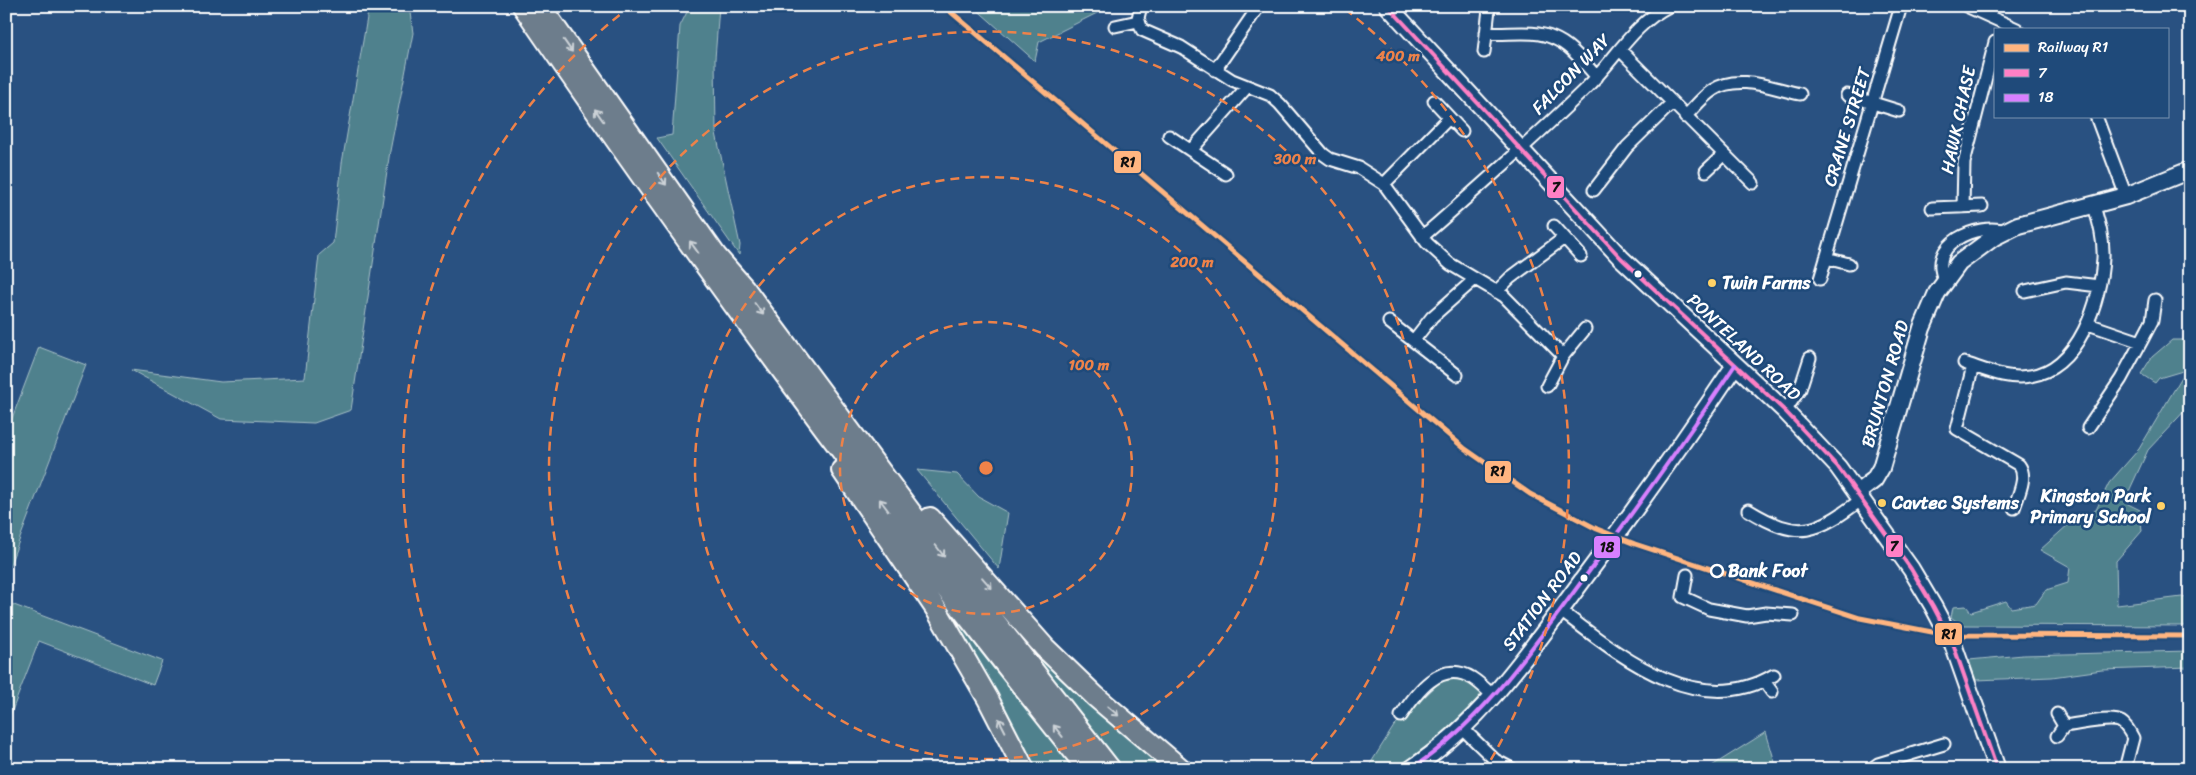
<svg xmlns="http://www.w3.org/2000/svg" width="2196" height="775" viewBox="0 0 2196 775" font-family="Sriracha,sans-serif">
	<rect width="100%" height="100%" fill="#295181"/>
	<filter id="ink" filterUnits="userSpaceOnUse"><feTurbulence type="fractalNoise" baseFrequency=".02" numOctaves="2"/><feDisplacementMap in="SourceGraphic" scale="10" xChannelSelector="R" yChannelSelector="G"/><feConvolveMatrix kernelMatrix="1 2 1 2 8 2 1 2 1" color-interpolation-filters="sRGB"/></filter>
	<g filter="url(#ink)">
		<path fill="#4f818d" stroke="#a7c0c6" d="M369 6H409L413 33 390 151 351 410 314 423 221 419 131 370 221 382 305 378 319 255 333 243 342 163Z
			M690 6H719L715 59 716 133 740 245 739 255 657 138 672 135 680 26Z
			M973 6H1111L1039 42 1035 61Z
			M2172 340H2183L2190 344V405L2148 450 2124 502 2140 510 2142 531 2116 561 2117 605 2190 596V626L1961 625 1951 617 1953 607 1966 606 1971 612 2006 601 2011 608 2036 604 2046 590 2068 583 2070 567 2040 550 2069 524 2096 510 2109 483 2139 449 2186 370 2159 378 2155 383 2141 374 2152 357Z
			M39 347 86 365 6 575V434Z
			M917 470 957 474 979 497 1008 513 999 569Z
			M2190 518V555L2182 522Z
			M905 548 1075 769H1030Z
			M964 568 1171 769H1121Z
			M6 602 162 661 153 685 39 641 10 716 6 715Z
			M2190 651V667L2102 670 2052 677 1976 680 1969 660 2023 655Z
			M1451 678H1467L1479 684 1483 694C1468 712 1420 762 1398 769 1390 771 1376 769 1367 769L1394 726 1439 683Z
			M1766 732 1777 769H1707Z"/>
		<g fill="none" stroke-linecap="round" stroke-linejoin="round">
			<defs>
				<path id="street" d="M1141 6 1138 18 1142 30 1181 47 1232 80 1270 95 1280 104 1323 154 1330 159 1359 168 1384 184 1427 243 1450 264 1504 296 1563 356
					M1966 6 2017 29
					M1115 26 1138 21
					M1486 33C1507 35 1534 29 1553 38 1571 45 1584 63 1597 77
					M1620 50 1753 183
					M1484 52 1489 9
					M1215 70 1259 6
					M1847 95 1899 111
					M1434 101 1462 131
					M2096 116 2126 196
					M1685 117C1694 108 1703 96 1713 90 1738 73 1774 89 1800 94
					M1169 136 1226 174
					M1192 149 1247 87
					M1706 171 1724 154
					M1384 184 1449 118
					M1594 190 1627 147 1672 103
					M1963 207 1964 163 1995 42
					M1932 208 1982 206
					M1554 226 1581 256
					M1422 237C1477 189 1533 140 1586 88 1614 61 1633 24 1669 6
					M1826 258 1849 264
					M1820 279 1901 6
					M1945 281C1926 244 1977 222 2006 231
					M2025 291 2066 282 2099 286
					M1496 292 1510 278 1564 238
					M1389 322 1457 375
					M2088 324 2141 342 2152 321 2155 300
					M1414 340 1432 317 1475 279
					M1964 363C1986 370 2007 380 2030 376 2079 369 2101 300 2103 258 2104 240 2099 223 2094 206
					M1973 366 1957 429 2019 465C2028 477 2018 495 2014 508
					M1547 386 1563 356 1585 329
					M1785 411 1800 389 1810 358
					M2088 428 2121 379 2141 342
					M1748 510C1799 541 1816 534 1862 499
					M1687 575 1683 597 1709 609 1747 616 1766 613 1793 615
					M1561 611C1619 655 1697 721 1774 675
					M1764 681 1772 692
					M1401 716C1416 693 1440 659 1472 678 1480 683 1487 690 1493 696
					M2064 726C2077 725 2110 716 2121 722 2126 725 2130 732 2133 738L2125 769
					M1462 728 1495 760 1512 769
					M2057 736 2064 726 2057 714
					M1871 769 1878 764 1944 744"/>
				<path id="secondary" d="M1388 6 1621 258 1785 411 1838 467 1911 569 1933 606 1953 644 1997 769
					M1857 493 1874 480 1881 468 1922 328 1937 293 1959 263 1994 237 2018 225 2126 196 2190 170
					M1411 769C1481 723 1530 651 1579 585 1633 513 1685 440 1735 365"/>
				<path id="highway" d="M523 6C702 267 890 522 1088 769
					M540 6 716 256 744 288 938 549 1110 769
					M842 470 936 609 988 699 1024 769
					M930 518 1045 648 1096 697 1181 769"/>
			</defs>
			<use href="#street" stroke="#fff" stroke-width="15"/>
			<use href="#secondary" stroke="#fff" stroke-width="20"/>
			<use href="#highway" stroke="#fff" stroke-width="24"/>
			<use href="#street" stroke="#1f4a7a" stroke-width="11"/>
			<use href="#secondary" stroke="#1f4a7a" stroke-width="16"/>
			<use href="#highway" stroke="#6d7d8c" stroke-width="20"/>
			<defs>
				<path id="bus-1" d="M1388 6 1621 258 1785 411 1838 467 1911 569 1933 606 1953 644 1997 769"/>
				<path id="bus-2" d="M1411 769C1481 723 1530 651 1579 585 1633 513 1685 440 1735 365"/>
			</defs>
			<use href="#bus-1" stroke="#1f4a7a" stroke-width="8"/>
			<use href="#bus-2" stroke="#1f4a7a" stroke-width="8"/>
			<use href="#bus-1" stroke="#ff80c5" stroke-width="4"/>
			<use href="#bus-2" stroke="#d880ff" stroke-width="4"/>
			<defs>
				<path id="rail-1" d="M944 6 1464 448 1530 494 1597 529 1635 544 1860 618 1932 632 1959 635 2190 636"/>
			</defs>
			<use href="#rail-1" stroke="#1f4a7a" stroke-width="9"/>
			<use href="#rail-1" stroke="#ffb580" stroke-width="5"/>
		</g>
		<defs><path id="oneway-shaft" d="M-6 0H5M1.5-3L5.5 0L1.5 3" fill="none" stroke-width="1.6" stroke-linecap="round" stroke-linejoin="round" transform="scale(1.25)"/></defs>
		<g stroke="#ccd2d7">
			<use href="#oneway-shaft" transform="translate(568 46) rotate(55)"/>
			<use href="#oneway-shaft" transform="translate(599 115) rotate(-125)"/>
			<use href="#oneway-shaft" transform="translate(662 179) rotate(55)"/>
			<use href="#oneway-shaft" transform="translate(694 247) rotate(-126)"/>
			<use href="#oneway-shaft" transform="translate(759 309) rotate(53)"/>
			<use href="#oneway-shaft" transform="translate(884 505) rotate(-127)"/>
			<use href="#oneway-shaft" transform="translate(940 551) rotate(53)"/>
			<use href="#oneway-shaft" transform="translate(987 583) rotate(49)"/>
			<use href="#oneway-shaft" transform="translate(1113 711) rotate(41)"/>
			<use href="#oneway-shaft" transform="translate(1002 725) rotate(-117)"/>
			<use href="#oneway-shaft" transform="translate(1058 731) rotate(-128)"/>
		</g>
	</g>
	<g fill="none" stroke="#ee8249" stroke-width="2.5" stroke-dasharray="9 6">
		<circle cx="986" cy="468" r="146"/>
		<circle cx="986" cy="468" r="291"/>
		<path d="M666 766A437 437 0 1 1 1306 766"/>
		<path d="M486 768A583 583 0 0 1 627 9M1345 9A583 583 0 0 1 1486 768"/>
	</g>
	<g fill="#fff" stroke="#1f4a7a" stroke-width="2">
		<circle cx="1638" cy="274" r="4.5"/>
		<circle cx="1584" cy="578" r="4.5"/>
	</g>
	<g fill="#ffd166" stroke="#1f4a7a" stroke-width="2">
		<circle cx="1712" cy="283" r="5"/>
		<circle cx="1882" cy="503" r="5"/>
		<circle cx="2161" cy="506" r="5"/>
	</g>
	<circle fill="#1f4a7a" stroke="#fff" stroke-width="2.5" cx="1717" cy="571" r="6"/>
	<g text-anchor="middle" stroke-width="5" stroke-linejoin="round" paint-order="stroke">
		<g font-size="18" fill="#fff" stroke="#1f4a7a">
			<text transform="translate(1571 74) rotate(-46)" y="6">FALCON WAY</text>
			<text transform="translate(1958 120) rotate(-78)" y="6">HAWK CHASE</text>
			<text transform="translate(1847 127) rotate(-73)" y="6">CRANE STREET</text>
			<text transform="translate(1744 347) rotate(43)" y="6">PONTELAND ROAD</text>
			<text transform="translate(1885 384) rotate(-74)" y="6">BRUNTON ROAD</text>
			<text transform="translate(1542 601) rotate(-53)" y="6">STATION ROAD</text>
		</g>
		<g font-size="18" font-weight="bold" fill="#fff" stroke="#1f4a7a" text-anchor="start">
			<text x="1722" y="289">Twin Farms</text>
			<text x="2151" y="502" text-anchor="end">Kingston Park<tspan x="2151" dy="21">Primary School</tspan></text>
			<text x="1892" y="509">Cavtec Systems</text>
		</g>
		<g font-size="18" font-weight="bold" fill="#fff" stroke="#1f4a7a" text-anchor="start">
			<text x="1728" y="577">Bank Foot</text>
		</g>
	</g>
	<circle cx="986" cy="468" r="8" fill="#ee8249" stroke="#1f4a7a" stroke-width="2.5"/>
	<g font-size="15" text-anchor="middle" font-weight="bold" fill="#ee8249" stroke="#1f4a7a" stroke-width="5" stroke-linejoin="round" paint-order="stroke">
		<text x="1398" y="61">400 m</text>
		<text x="1295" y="164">300 m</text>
		<text x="1192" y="267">200 m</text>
		<text x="1089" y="370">100 m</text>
	</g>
	<g stroke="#1f4a7a" stroke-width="2">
		<rect x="1113" y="150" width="29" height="24" rx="5" fill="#ffb580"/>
		<rect x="1546" y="175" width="19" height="24" rx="5" fill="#ff80c5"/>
		<rect x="1484" y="460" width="28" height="24" rx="5" fill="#ffb580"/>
		<rect x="1885" y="534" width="19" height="24" rx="5" fill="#ff80c5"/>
		<rect x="1593" y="535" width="28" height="24" rx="5" fill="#d880ff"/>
		<rect x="1934" y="622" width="29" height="24" rx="5" fill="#ffb580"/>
	</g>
	<g font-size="14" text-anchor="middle" font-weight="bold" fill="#111">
		<text x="1128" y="167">R1</text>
		<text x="1556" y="192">7</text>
		<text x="1498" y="476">R1</text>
		<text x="1894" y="551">7</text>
		<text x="1607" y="552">18</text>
		<text x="1949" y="639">R1</text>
	</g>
	<rect width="2196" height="775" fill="none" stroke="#1f4a7a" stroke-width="25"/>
	<rect x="12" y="12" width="2171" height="750" fill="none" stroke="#fff" stroke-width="2" filter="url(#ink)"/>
	<rect x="1994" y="28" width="175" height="90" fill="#1f4a7a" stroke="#7992af"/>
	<rect x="2004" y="44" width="25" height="8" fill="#ffb580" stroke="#7992af"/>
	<text x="2038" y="52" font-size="15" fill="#ffffff">Railway R1</text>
	<rect x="2004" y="69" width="25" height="8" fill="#ff80c5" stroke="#7992af"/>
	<text x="2038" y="78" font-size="15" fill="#ffffff">7</text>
	<rect x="2004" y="94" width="25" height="8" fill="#d880ff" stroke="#7992af"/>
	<text x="2038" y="102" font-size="15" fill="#ffffff">18</text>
</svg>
